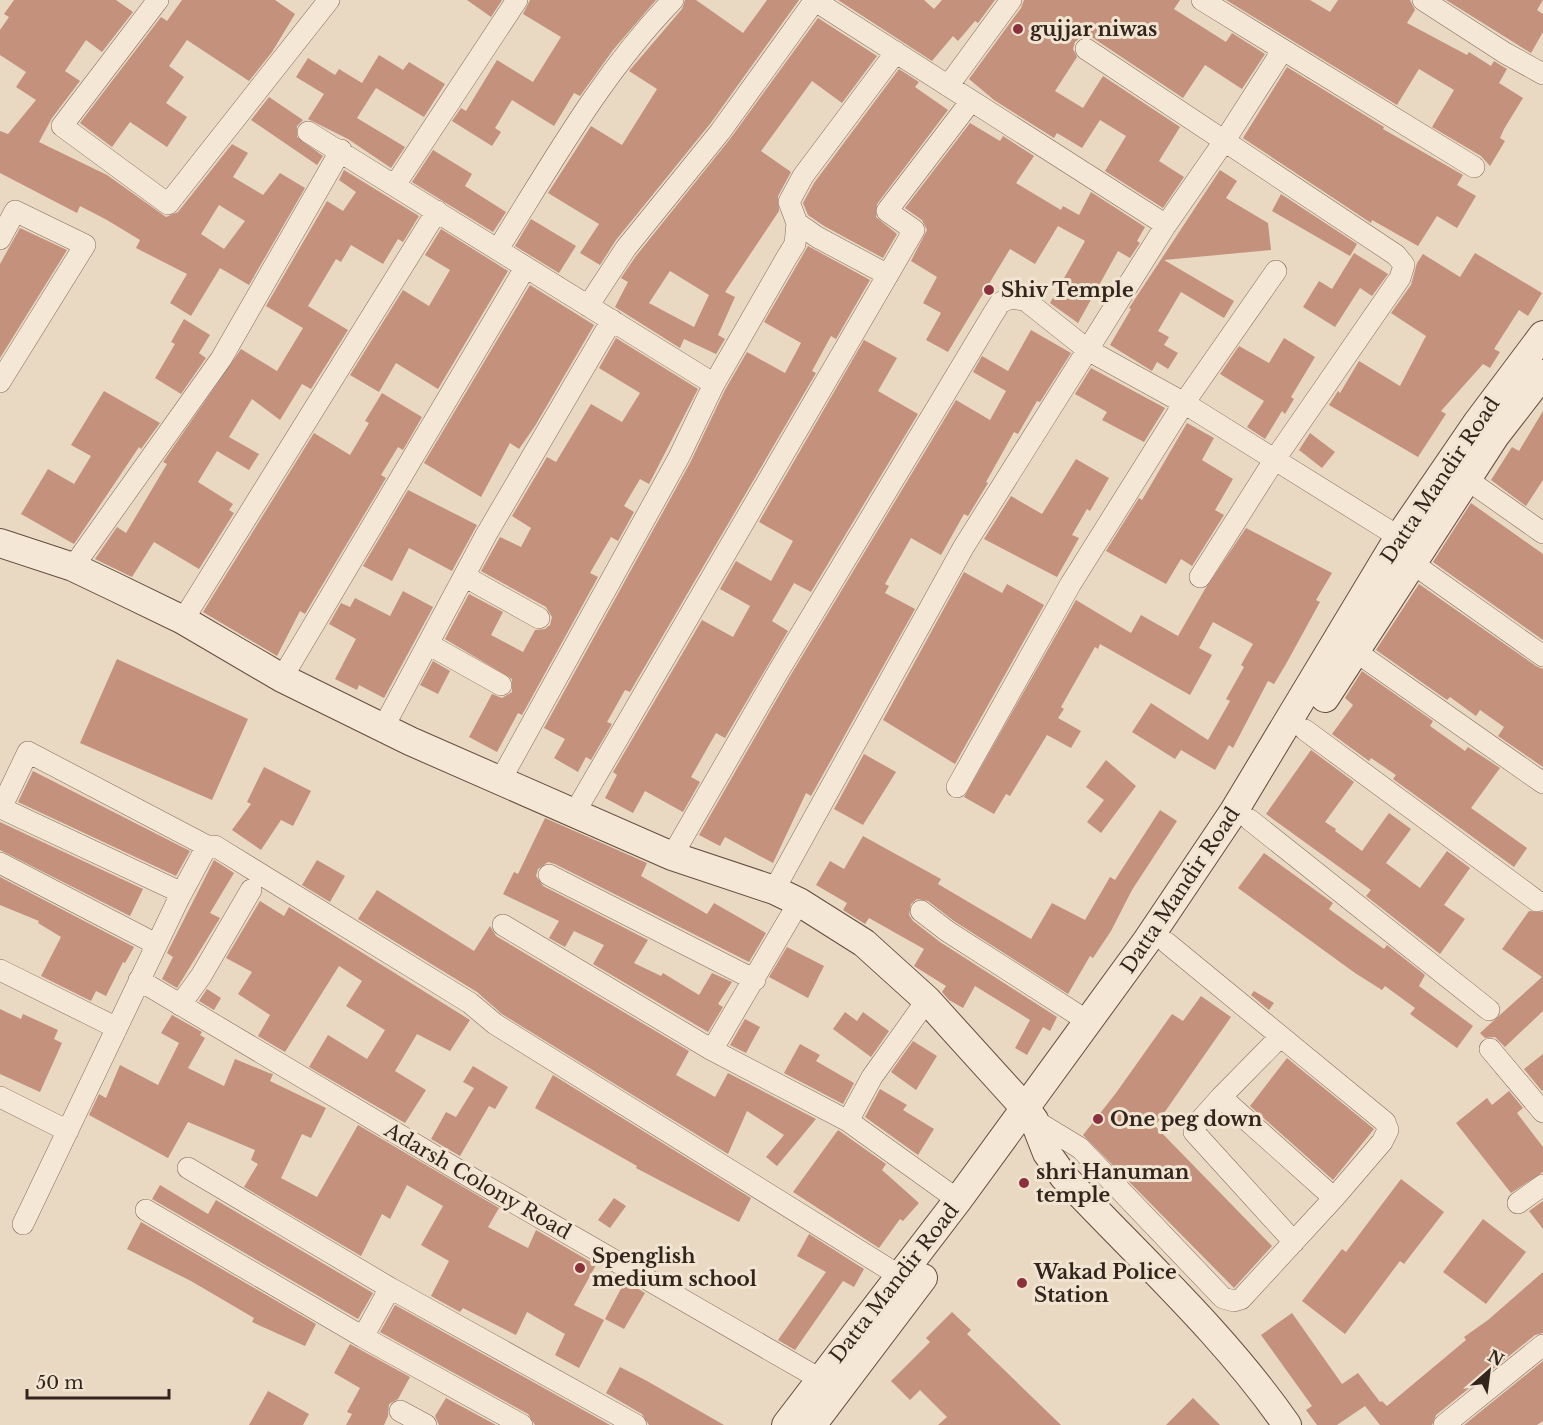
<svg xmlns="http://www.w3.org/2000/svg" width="1543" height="1425" viewBox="0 0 1543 1425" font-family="'Libre Baskerville',serif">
	<rect width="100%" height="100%" fill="#e9d9c2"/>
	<path fill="#c4917c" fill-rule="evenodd" d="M14 0H116L133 12 102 52 86 40 65 71 80 81 52 118 39 142 107 175 166 217 178 212 232 144 248 153 233 177 263 195 280 173 305 188 249 285 220 268 191 316 170 303 187 274 136 248 140 240 107 220 80 206 77 213 0 173V131L8 134 36 100 16 87 26 72 0 55V30L9 17 4 14ZM219 205 245 221 224 249 201 234Z
		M182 0H275L295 14 272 52 249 81 187 40 169 66 184 77 166 103 187 117 167 147 130 122 112 147 80 123 161 17 167 21Z
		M467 0H502L491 17Z
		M530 0H656L613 50 580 96 574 93 554 126 512 100 495 128 501 132 492 146 452 121 461 108 466 111 497 60 533 82 561 37 523 14Z
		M685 0H696L743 33 767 0H799L710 124 616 240 600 265 580 253 599 224 548 193 591 126 622 145 657 89 629 71 682 9Z
		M838 0H924L934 9 942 0H995L978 23 975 21 958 41 953 36 932 61Z
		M1024 0H1180L1174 9 1226 42 1232 33 1265 54 1242 89 1205 65 1183 98 1093 38 1081 37 1075 42 1073 49 1077 57 1055 91 1083 108 1103 76 1180 127 1159 161 1184 177 1163 208 1105 171 1126 136 1100 120 1082 148 1057 133 1054 138 994 100 969 79 1021 8Z
		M1226 0H1310L1330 12 1338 0H1410L1415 10 1407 23 1467 55 1469 52 1491 66 1494 61 1507 69 1499 83 1523 98 1504 129 1500 138 1505 141 1490 166 1481 156 1432 127 1454 90 1419 69 1397 105Z
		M1446 0H1543L1537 10 1543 14V32L1531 53Z
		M818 18 877 56 842 103 812 81 761 151 791 172 778 196 779 211 725 292 735 297 718 335 725 339 716 354 684 339 680 348 615 307 628 282 621 278 636 256 730 139ZM670 271 709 295 694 327 649 303Z
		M379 55 403 70 409 62 445 84 424 117 376 88 357 118 405 147 391 168 348 139 308 119 324 94 296 77 308 58 335 75 339 69 362 83Z
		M1287 67 1384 127 1383 129 1463 175 1457 185 1476 196 1457 228 1437 216 1418 246 1372 220 1371 223 1243 138Z
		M899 69 919 82 915 87 948 110 877 204 876 217 897 234 883 258 824 226 808 215 803 203 814 183Z
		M269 97 303 120 297 126V137L323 156 317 165 251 120Z
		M970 123 1000 141 1003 136 1034 156 1016 183 1061 210 1063 206 1079 215 1091 192 1145 227 1137 241 1140 243 1130 258 1118 251 1078 323 1050 303 1085 241 1058 226 1035 264 1010 249 948 352 926 340 941 313 923 303 937 277 911 261 927 230 922 220 905 208Z
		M433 150 472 174 465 186 506 212 493 232 412 182Z
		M344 170 419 216 403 242 398 239 383 264 351 245 341 262 336 259 308 306 348 330 311 389 302 384 280 420 252 399 229 437 259 454 249 470 217 451 198 482 233 504 229 510 234 513 199 569 154 542 132 577 95 559 117 527 126 533 167 464 163 462 241 349 277 371 303 328 266 306 327 201 343 211 356 192 339 180Z
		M1220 170 1237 181 1226 198 1268 223 1271 250 1164 260 1234 301 1224 318 1181 292 1158 331 1169 337 1164 345 1178 353 1168 369 1157 362 1152 371 1110 345 1131 309 1129 308Z
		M1281 194 1357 244 1350 256 1272 211Z
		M531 219 576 246 559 273 515 246Z
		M20 228 67 250 0 358V264Z
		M441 229 508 271 438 389 396 363 379 392 350 375 403 290 429 306 450 270 425 255Z
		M808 246 870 280 836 339 831 336 812 371 816 373 630 692 625 690 607 722 612 724 591 760 586 757 578 772 554 758 565 739 544 728 690 463 725 390 747 352 785 373 801 343 764 322Z
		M1354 253 1388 274 1372 296 1360 288 1335 327 1303 307 1319 281 1332 289Z
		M1475 253 1542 293 1528 316 1519 310 1494 349 1500 352 1490 368 1483 364 1441 411 1446 414 1418 457 1329 405 1338 391 1340 393 1359 361 1400 386 1426 336 1391 313 1411 285 1417 263 1423 254 1460 277Z
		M530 285 594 325 535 426 519 449 510 443 481 497 424 463Z
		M184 319 210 335 199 353 206 358 181 394 155 378 175 344 171 342Z
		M1031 330 1071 353 1040 402 1037 401 1018 434 1014 432 986 482 988 483 968 516 964 514 941 555 911 538 885 584 889 586 885 593 915 609 811 796 806 793 773 863 725 837 720 846 699 835 789 678 956 400 990 420 1006 391 973 372 982 356 1008 371Z
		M616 338 698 389 649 484 640 479 624 506 634 512 618 541 611 537 590 573 598 577 522 715 518 713 497 752 469 737 492 694 502 698 512 692V679L445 639 469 594 503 612 491 635 523 652 535 630 545 629 550 625 552 617 546 607 481 571 500 537 521 547 531 528 512 516 547 457 556 462 591 404 622 422 640 393 599 368Z
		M1284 338 1315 357 1291 397 1294 399 1285 414 1282 411 1265 439 1247 427 1264 401 1220 374 1239 346 1269 363Z
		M864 340 897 358 878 391 918 414 811 592 794 583 772 621 788 631 725 738 716 733 691 777 700 782 683 812 645 791 633 813 605 798 617 775 613 772 702 620 733 637 750 606 720 589 736 561 771 581 793 541 759 522Z
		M1091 368 1165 408 1144 442 1102 420 1107 412 1075 394Z
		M104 391 160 423 141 449 139 447 74 544 21 514 48 469 74 484 91 456 71 445Z
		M382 393 422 417 403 450 398 447 381 475 386 478 305 614 300 611 277 656 203 612 314 433 350 455 369 423 365 421Z
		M1543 411V480L1526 506 1491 480 1512 447 1519 451Z
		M1187 423 1214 438 1202 460 1233 479 1215 510 1224 515 1192 566 1181 559 1166 584 1106 551 1139 498 1142 500Z
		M1310 433 1335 452 1322 468 1299 450Z
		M1076 459 1109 478 1090 511 1087 509 1072 535 1079 538 1057 577 984 539 1011 496 1042 514Z
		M408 490 477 525 452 571 409 548 392 581 363 566Z
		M1471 503 1543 554V640L1433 562Z
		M1246 528 1332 573 1316 600 1320 602 1286 664 1274 684 1268 681 1233 748 1229 745 1215 770 1181 750 1175 759 1132 732 1151 703 1208 740 1230 701 1226 699 1244 667 1241 665 1253 644 1213 622 1199 648 1212 655 1190 695 1100 644 1098 649 1095 647 1061 707 1064 709 1058 718 1081 731 1071 748 1047 735 1010 796 1006 794 994 814 964 797 1076 600 1131 633 1141 615 1178 636 1205 589Z
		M964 572 1002 593 1007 584 1044 605 955 764 883 720Z
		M1419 584 1536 666 1543 669V767L1498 736 1504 727 1480 710 1476 716 1450 697 1447 700 1376 650Z
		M403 591 433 607 384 698 359 685 357 690 335 679 356 639 329 624 341 603 350 607 355 598 390 616Z
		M117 659 248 719 212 800 80 743Z
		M433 661 450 671 438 694 420 685Z
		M1362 671 1433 721 1430 726 1465 751 1468 747 1500 768 1471 808 1527 848 1514 867 1393 779 1396 775 1371 758 1369 761 1332 734 1353 705 1345 698Z
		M1311 750 1354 782 1325 822 1336 829 1335 831 1362 851 1389 813 1411 829 1386 863 1420 888 1447 851 1470 868 1444 905 1465 919 1440 954 1366 896 1371 890 1266 814Z
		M864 754 896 772 863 825 834 809Z
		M1106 760 1136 786 1101 833 1087 822 1104 800 1086 787Z
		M264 767 311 791 293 826 281 820 261 850 232 830 251 804 247 802Z
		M33 771 190 851 176 876 18 802Z
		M1160 810 1177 821 1132 890 1111 931 1093 958 1090 956 1068 994 954 921 928 901 917 899 911 904 909 915 913 921 940 942 1057 1017 1050 1031 1043 1027 1027 1055 1015 1048 1030 1020 975 986 963 1008 949 1000 942 992 946 986 914 966 924 949 869 918 865 924 843 910 847 903 816 885 830 861 844 869 863 836 941 879 938 884 1031 939 1052 903 1085 920 1110 877 1115 880Z
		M545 818 647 863 641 876 707 914 714 903 766 933 749 962 555 864 548 862 538 869 536 876 543 886 648 940 634 963 661 976 663 973 699 995 712 973 732 982 718 1004 723 1007 708 1032 593 964 604 945 574 931 565 947 549 938 559 921 503 894 514 872 518 874Z
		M0 822 143 889 130 916 0 850Z
		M1264 853 1333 903 1329 909 1384 949 1387 945 1425 975 1419 986 1473 1026 1457 1048 1410 1014 1415 1008 1385 986 1382 990 1355 973 1238 888Z
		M214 860 234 873 210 913 220 918 177 988 162 979 173 957 167 953Z
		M317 860 345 876 330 902 302 885Z
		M0 877 134 947 125 963 123 962 106 996 96 991 91 1001 41 976 61 937 38 923 39 921 0 905Z
		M377 890 474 951 490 926 496 936 689 1051 676 1075 715 1097 728 1073 816 1119 777 1166 766 1157 784 1135 747 1111 728 1154 502 1014 477 992 358 919Z
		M260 901 284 916 289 907 470 1020 450 1051 417 1034 395 1071 426 1090 405 1123 309 1067 328 1035 367 1059 385 1030 346 1006 362 981 339 966 285 1052 258 1036 270 1015 238 994 252 972 226 958Z
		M1529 911 1543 912V1011L1505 1047 1495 1037 1485 1038 1480 1033 1542 977 1502 949Z
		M787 947 824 966 808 998 769 977Z
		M207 989 221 998 214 1010 199 1001Z
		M1254 991 1274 1003 1269 1010 1251 995Z
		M1201 996 1231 1017 1155 1126 1272 1246 1234 1288 1083 1135 1116 1093 1172 1014 1183 1021Z
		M0 1009 21 1019 23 1014 58 1030 54 1039 62 1043 40 1092 0 1074Z
		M845 1012 857 1021 863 1012 889 1031 871 1057 833 1029Z
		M172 1015 202 1032 200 1035 205 1038 188 1068 224 1086 235 1059 269 1073 273 1074 270 1081 326 1108 311 1138 302 1134 281 1178 317 1197 358 1125 499 1208 488 1227 528 1248 536 1230 596 1265 574 1305 604 1320 579 1368 555 1355 565 1334 527 1312 516 1335 463 1308 460 1312 431 1296 449 1261 421 1245 443 1206 407 1185 390 1219 382 1214 361 1256 244 1187 258 1164 251 1160 255 1150 188 1122 168 1158 89 1115 99 1094 106 1098 120 1065 158 1085 179 1043 161 1033Z
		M745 1019 760 1027 746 1053 730 1045Z
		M913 1041 937 1056 916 1090 891 1072Z
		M800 1044 820 1055 816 1061 854 1083 843 1104 784 1073Z
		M1543 1054V1090L1542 1091 1524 1069Z
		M1287 1058 1374 1129 1333 1180 1250 1106Z
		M473 1066 508 1087 495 1109 489 1106 460 1156 431 1139 446 1112 456 1117 474 1088 463 1082Z
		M553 1075 751 1198 739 1222 636 1168 637 1166 535 1108Z
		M880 1089 907 1105 903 1110 934 1129 918 1155 865 1117Z
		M1509 1091 1523 1108 1517 1113 1543 1147V1172L1511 1193 1456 1123 1487 1098 1492 1105Z
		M838 1130 886 1164 882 1170 919 1203 903 1221 900 1219 879 1248 793 1192Z
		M1401 1179 1444 1212 1404 1264 1400 1261 1345 1334 1302 1301 1342 1249 1346 1252Z
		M160 1185 208 1214 216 1200 373 1293 358 1319 152 1199Z
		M614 1198 626 1206 610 1228 598 1220Z
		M1543 1201V1229L1529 1211Z
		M1483 1219 1526 1252 1486 1304 1443 1272Z
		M141 1222 316 1324 305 1346 252 1322 254 1318 191 1281 127 1249Z
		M809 1234 864 1269 854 1287 843 1281 795 1350 778 1340 826 1272 797 1256Z
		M1543 1272V1333L1535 1335 1436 1415 1432 1425H1380L1365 1406 1337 1425H1317L1306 1410 1312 1406 1261 1335 1292 1313 1342 1384 1358 1373 1380 1402 1382 1401 1387 1406 1466 1340 1464 1337 1488 1320Z
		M625 1281 645 1293 624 1329 605 1319Z
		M395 1305 610 1425H535L528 1414 380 1332Z
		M952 1312 971 1330 967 1334 1061 1425H938L947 1417 920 1390 910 1400 891 1381 930 1342 926 1338Z
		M350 1344 410 1377 398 1399 389 1404 388 1416 384 1425H346L352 1414 347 1412 360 1388 334 1373Z
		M1543 1361V1421L1537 1425H1464Z
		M620 1367 647 1381 724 1425H649L642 1414 606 1393Z
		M268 1391 309 1414 303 1425H249Z
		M446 1398 496 1425H439L435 1416Z
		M1193 1398 1220 1425H1166Z"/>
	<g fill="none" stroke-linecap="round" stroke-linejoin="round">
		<defs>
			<path id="street" d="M158 0 62 126 168 204 329 0
				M1202 0 1474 167
				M1423 0 1505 53 1543 74
				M1086 49 1396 255 1404 265 1400 278 1275 459 1200 577
				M948 86 1011 0
				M308 132 714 384
				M395 185 517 0
				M0 239 15 211 85 245 0 382
				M498 249C552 163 602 73 673 0
				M888 275 817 237 797 223 789 202 803 176 896 52
				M588 306 626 248 720 132 810 7 817 2 1166 225
				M1455 471 1543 533
				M73 567 221 359 341 150
				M464 576 539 618
				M183 620 437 211
				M428 644 501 685
				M1355 651 1543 783
				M282 678 525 268
				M383 728 486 535 612 320
				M1305 730 1537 901
				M500 781 679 457 714 384 787 257 795 244 797 223
				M957 787 1070 585 1184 403 1276 271
				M575 812 914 230 887 211 971 101
				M1250 820 1489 1010
				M672 856 778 672 993 314 1000 303 1010 298 1025 300 1088 350 1184 403 1399 537 1412 563 1543 656
				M0 863 156 944
				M549 875 755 980
				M774 890 963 548 1166 225 1225 140 1282 51
				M182 893 1 808 28 752 207 846
				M921 911 947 931 1089 1022
				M503 925 712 1050 848 1121 958 1200
				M1167 943 1385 1122 1388 1130 1382 1142 1334 1198
				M0 970 117 1028
				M139 980 475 1180 820 1379 830 1389
				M180 1005 201 976 251 890
				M1490 1049 1543 1112
				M712 1050 799 902
				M0 1097 68 1131
				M1221 1097 1196 1125 1194 1132 1294 1242
				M1034 1120 1080 1148 1223 1298 1234 1301 1241 1299 1334 1198 1221 1097 1280 1037
				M848 1121 872 1077 927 1000
				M188 1168 390 1288 636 1425
				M1518 1203 1543 1185
				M146 1210 363 1337 522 1425
				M23 1224 179 898 207 846H215L470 1003 495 1024 911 1283
				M363 1337 390 1288
				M400 1411 426 1425
				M1444 1425 1543 1345"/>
			<path id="secondary" d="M0 543 73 567 117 588 183 620 282 678 410 741 672 856 774 890 799 902 864 943 927 1000 1024 1107 1034 1120 1047 1153 1064 1177C1140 1258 1224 1334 1287 1425
				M1325 698 1495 436 1543 374
				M786 1425 958 1200 1146 942 1234 811 1399 537 1477 423 1543 335
				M812 1425 923 1278"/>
		</defs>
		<use href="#street" stroke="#816b5b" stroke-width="22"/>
		<use href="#secondary" stroke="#634c3e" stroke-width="30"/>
		<use href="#street" stroke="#f5e7d5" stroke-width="21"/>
		<use href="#secondary" stroke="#f5e7d5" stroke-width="28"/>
	</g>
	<g fill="#8a313d" stroke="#f1e4d1" stroke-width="2">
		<circle cx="1018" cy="29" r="6"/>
		<circle cx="989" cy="290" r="6"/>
		<circle cx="1098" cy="1119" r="6"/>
		<circle cx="1024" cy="1183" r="6"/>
		<circle cx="580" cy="1268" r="6"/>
		<circle cx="1022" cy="1283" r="6"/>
	</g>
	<g text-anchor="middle" stroke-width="6" stroke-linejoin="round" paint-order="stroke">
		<g font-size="20" font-weight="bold" fill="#33251e" stroke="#f1e4d1" text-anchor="start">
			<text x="1030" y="36">gujjar niwas</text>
			<text x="1001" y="297">Shiv Temple</text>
			<text x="1110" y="1126">One peg down</text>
			<text x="1036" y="1179">shri Hanuman<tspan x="1036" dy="23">temple</tspan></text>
			<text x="592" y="1263">Spenglish<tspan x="592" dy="23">medium school</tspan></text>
			<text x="1034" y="1279">Wakad Police<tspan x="1034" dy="23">Station</tspan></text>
		</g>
		<g font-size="20" fill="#33251e" stroke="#f1e4d1">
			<text transform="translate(1440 480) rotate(-56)" y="7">Datta Mandir Road</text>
			<text transform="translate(1180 890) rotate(-56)" y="7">Datta Mandir Road</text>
			<text transform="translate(478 1181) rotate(30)" y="7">Adarsh Colony Road</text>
			<text transform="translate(894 1283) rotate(-52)" y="7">Datta Mandir Road</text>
		</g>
	</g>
	<g transform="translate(1489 1371) rotate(28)" stroke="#f1e4d1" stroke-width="4.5" paint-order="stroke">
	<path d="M0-4.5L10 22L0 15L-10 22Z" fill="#33251e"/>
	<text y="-9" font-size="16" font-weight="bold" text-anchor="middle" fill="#33251e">N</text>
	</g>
	<path d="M27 1389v9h142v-9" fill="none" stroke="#33251e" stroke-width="3"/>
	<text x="36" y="1389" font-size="18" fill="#33251e" stroke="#f1e4d1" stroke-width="4.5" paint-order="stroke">50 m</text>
</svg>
